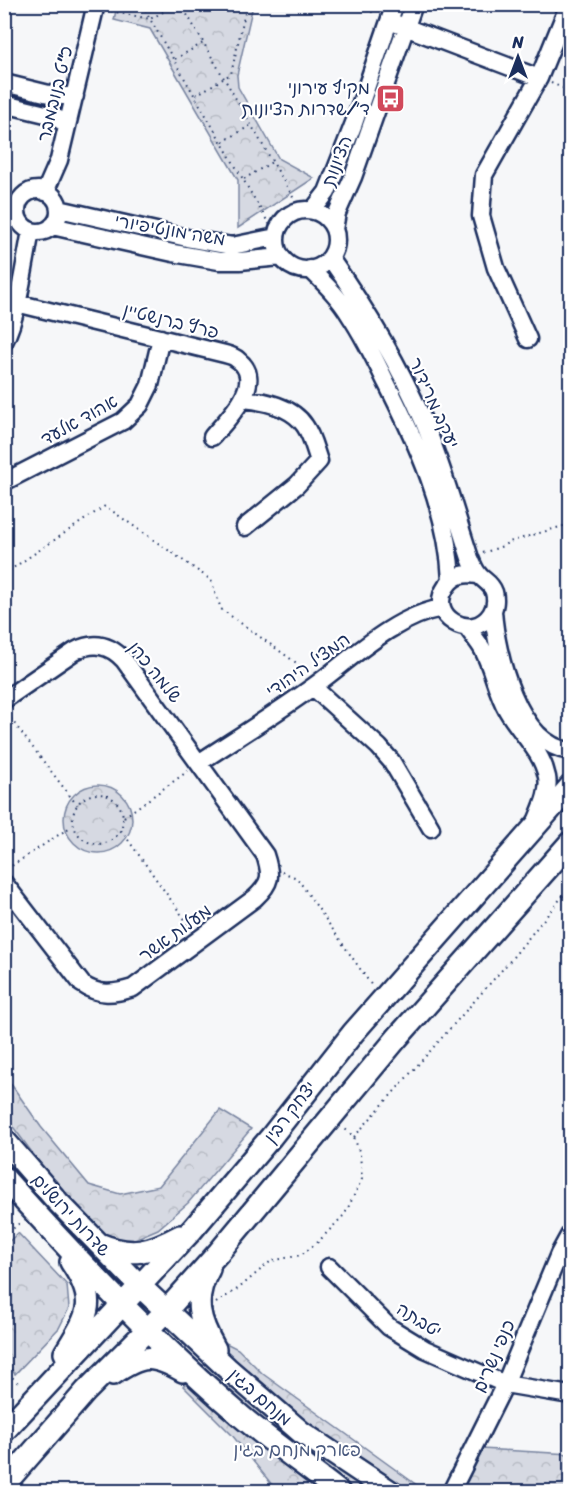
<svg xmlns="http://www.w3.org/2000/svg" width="575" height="1496" viewBox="0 0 575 1496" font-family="Sriracha,'Playpen Sans Hebrew',sans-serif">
	<defs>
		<pattern id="park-crowns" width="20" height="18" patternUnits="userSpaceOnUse" patternTransform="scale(1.5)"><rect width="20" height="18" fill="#d6d9e2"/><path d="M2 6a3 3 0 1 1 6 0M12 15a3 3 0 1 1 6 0" fill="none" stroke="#b7bbc4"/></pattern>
	</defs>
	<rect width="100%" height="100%" fill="#f6f7f9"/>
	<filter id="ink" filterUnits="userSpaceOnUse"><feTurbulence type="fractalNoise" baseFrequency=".0167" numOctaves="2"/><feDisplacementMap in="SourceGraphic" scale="12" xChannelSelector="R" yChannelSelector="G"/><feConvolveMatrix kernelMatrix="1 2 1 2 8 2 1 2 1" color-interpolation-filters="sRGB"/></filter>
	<g filter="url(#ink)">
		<path fill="url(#park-crowns)" stroke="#7884a0" stroke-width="1.5" d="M117 5H253L237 75 238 87 279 159 314 178 238 228V180L150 29 114 20Z
			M64 819a34 34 0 1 1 68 0a34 34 0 1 1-68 0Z
			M4 1074 41 1127 89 1185 120 1194 159 1186 220 1110 251 1129 188 1203 158 1229 130 1241 97 1232 51 1178 5 1116Z
			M18 1233 67 1285 69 1308 59 1328 15 1374 5 1362 4 1246Z
			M224 1342 238 1349 263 1374 425 1491H277L232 1435 183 1386Z
			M481 1449 570 1454V1491L455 1492Z"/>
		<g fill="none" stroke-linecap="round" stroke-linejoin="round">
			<defs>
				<path id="minor" d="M397 24 539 78
					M4 83 57 96H75
					M4 104 54 116 67 125
					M17 211a21 21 0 1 1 42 0a21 21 0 1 1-42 0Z
					M45 192 59 160 96 4
					M59 209 187 238 232 246 276 237
					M313 210 327 192 354 123 395 4
					M276 240a30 30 0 1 1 60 0a30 30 0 1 1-60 0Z
					M52 226 173 253 219 261H240L281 257
					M334 229 337 213 353 177 414 4
					M330 258C366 309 398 362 423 420 442 464 455 512 470 558 472 563 475 571 479 575 484 581 491 583 494 592 496 599 495 608 491 614 472 643 426 616 446 587 454 574 465 573 478 575
					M310 269C324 283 339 297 349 314 363 335 375 359 386 382 417 443 448 510 451 580
					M4 300 225 354C229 355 235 357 238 360 267 382 227 419 212 437
					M528 339 496 268 481 216 484 175 539 78 569 4
					M4 342C18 316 25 261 31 231
					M243 399C264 401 292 406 305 426 312 436 315 450 319 461L297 485 245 527
					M4 482 123 421 140 405 150 385 161 338
					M493 611C496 654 518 745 570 751
					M467 627C472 635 479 642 483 650 493 669 496 691 507 710 520 733 542 751 547 777 550 792 541 809 536 822
					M313 687 379 747 392 762 431 828
					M4 700 75 651C94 641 110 645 124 660L265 855C272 876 271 883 255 898L133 988C114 994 99 996 82 984L4 883
					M200 762C238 737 277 713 314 686 352 658 395 616 442 608
					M329 1267 389 1327 425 1349 505 1384 570 1395
					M451 1492 505 1384 559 1254 570 1234"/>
				<path id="major" d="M4 1140 58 1202 141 1287 227 1368 301 1432 391 1492
					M4 1178C79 1262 157 1344 242 1417 273 1443 307 1467 339 1492
					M99 1244C132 1258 150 1252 180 1236
					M209 1269C192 1299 199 1321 215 1349
					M65 1353C89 1314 98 1302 71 1262
					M113 1374C143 1354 152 1354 183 1371
					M4 1431 192 1230 271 1137 353 1033 570 787
					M4 1485 86 1391 166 1311 219 1252 397 1038 570 843"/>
			</defs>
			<use href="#minor" stroke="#1b2f5e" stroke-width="21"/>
			<use href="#major" stroke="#1b2f5e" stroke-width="26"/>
			<path stroke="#1b2f5e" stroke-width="2" stroke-dasharray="1.5 4.5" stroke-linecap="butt" d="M143 4 150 19 178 4
				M181 4 297 204
				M336 4 377 13
				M111 11 150 19 269 224
				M175 59 203 43
				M551 83 570 91
				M196 95 231 74 247 4
				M223 142 251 125
				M244 179 272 162
				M483 553 503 546 509 542 570 524
				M4 574 105 506 211 580 221 609 309 672
				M7 714 77 805
				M73 819a25 25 0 1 1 50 0a25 25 0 1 1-50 0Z
				M124 817 188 771
				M121 830 191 928
				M7 869 72 826
				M282 872 297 878 372 986
				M354 1137 509 962 570 887
				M4 1236 21 1222
				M216 1303 239 1288 271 1261 301 1255 318 1242 345 1214 362 1179 360 1154 354 1137 344 1128
				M4 1369 20 1385"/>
			<use href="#minor" stroke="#fff" stroke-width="16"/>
			<use href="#major" stroke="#fff" stroke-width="21"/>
		</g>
	</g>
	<defs>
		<symbol id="bus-square" viewBox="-11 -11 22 22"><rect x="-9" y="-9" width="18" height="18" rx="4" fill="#d1495b" stroke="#fff"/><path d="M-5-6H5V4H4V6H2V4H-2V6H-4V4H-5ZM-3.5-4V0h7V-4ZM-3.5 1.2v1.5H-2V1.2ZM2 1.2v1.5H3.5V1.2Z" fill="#fff"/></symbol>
	</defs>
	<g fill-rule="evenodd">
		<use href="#bus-square" x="374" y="82" width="33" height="33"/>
	</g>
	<g text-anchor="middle" stroke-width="4.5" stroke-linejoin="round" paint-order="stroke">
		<g font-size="18" fill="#1b2f5e" stroke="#fff" text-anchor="end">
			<text x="370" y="94">מקיף עירוני<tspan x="370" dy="21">ד׳/שדרות הציונות</tspan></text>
		</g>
		<g font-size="18" fill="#1b2f5e" stroke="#fff">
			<text transform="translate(55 94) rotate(-76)" y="6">כ"ט בנובמבר</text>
			<text transform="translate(337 161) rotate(-69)" y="6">הציונות</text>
			<text transform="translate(170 230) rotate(10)" y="6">משה מונטיפיורי</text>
			<text transform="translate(171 321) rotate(14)" y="6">פרץ ברנשטיין</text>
			<text transform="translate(434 403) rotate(66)" y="6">יעקב מרידור</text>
			<text transform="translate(79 420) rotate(-29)" y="6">אהוד אלעד</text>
			<text transform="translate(308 665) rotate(-35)" y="6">המציל היהודי</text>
			<text transform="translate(155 672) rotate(51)" y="6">שלמה כהן</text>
			<text transform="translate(175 933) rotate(-36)" y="6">מעלות אשר</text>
			<text transform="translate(290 1112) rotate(-52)" y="6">יצחק רבין</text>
			<text transform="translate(71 1215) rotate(47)" y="6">שדרות ירושלים</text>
			<text transform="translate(419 1320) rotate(32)" y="6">יטבתה</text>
			<text transform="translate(494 1356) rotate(-66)" y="6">כנפי נשרים</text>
			<text transform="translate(260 1397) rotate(41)" y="6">מנחם בגין</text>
		</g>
		<g font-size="18" fill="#4a5a7f" stroke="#fff">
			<text x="297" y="1456">פארק מנחם בגין</text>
		</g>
	</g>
	<rect width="575" height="1496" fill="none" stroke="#fff" stroke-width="24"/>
	<rect x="12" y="12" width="551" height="1472" fill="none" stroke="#1b2f5e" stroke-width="2" filter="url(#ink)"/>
	<g transform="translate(518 57)" stroke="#ffffff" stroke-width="4.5" paint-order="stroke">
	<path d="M0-4.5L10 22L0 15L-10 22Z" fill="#1b2f5e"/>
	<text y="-9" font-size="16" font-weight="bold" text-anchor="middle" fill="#1b2f5e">N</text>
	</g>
</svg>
